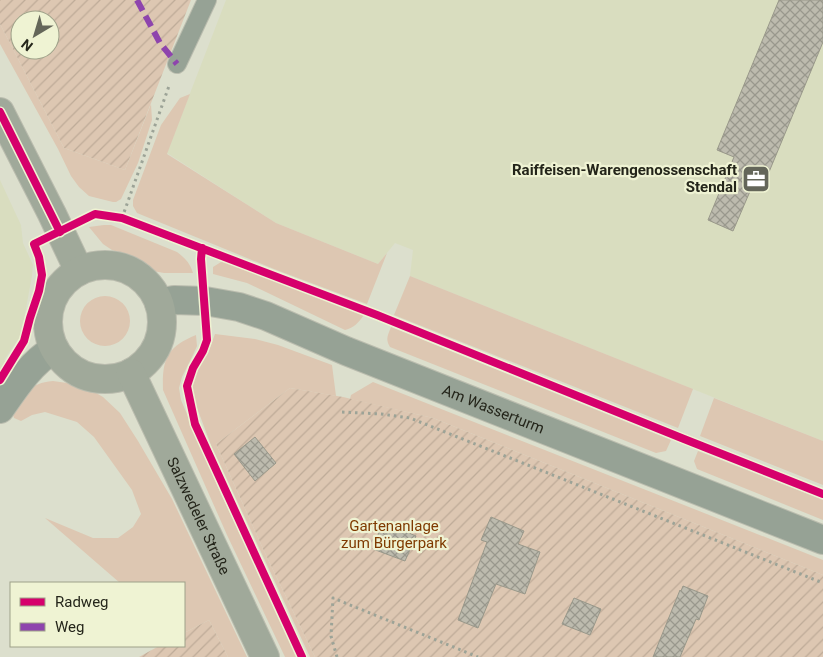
<svg xmlns="http://www.w3.org/2000/svg" width="823" height="657" viewBox="0 0 823 657" font-family="Roboto,sans-serif">
	<defs>
		<pattern id="garden-furrows" width="10" height="10" patternUnits="userSpaceOnUse" patternTransform="scale(1.25)"><rect width="10" height="10" fill="#ddc7b2"/><path d="M-1 1l2-2M0 10L10 0M9 11l2-2" fill="none" stroke="#beab98"/></pattern>
		<pattern id="building-cross-hatch" width="8" height="8" patternUnits="userSpaceOnUse" patternTransform="scale(1.25)"><rect width="8" height="8" fill="#bdbbae"/><path d="M0 0l8 8M0 8l8-8" fill="none" stroke="#99988d"/></pattern>
	</defs>
	<rect width="100%" height="100%" fill="#dcdfcd"/>
	<path fill="#d9ddbf" d="M226 0H823V441L410 276 413 250 395 243 378 264 276 223 167 153Z
		M0 180 21 225 23 243 33 265 32 276 21 335 4 360 11 368 0 385Z"/>
	<path fill="#ddc7b2" d="M0 24 64 148 125 170 151 104 152 120 138 163 121 199 116 202H113L89 196 79 187 71 176 58 149 0 44Z
		M190 94 167 154 276 223 378 264 387 253 367 304 274 269 137 213 133 206V200L161 125 180 98Z
		M104 225H111L177 252C185 258 190 263 193 273H164L153 271 135 258 112 250 103 244 89 227Z
		M221 262 230 263 364 315C359 322 354 328 345 330L247 283 213 274V267Z
		M410 276 693 389 678 428 394 315Z
		M80 321a25 25 0 1 1 50 0a25 25 0 1 1-50 0Z
		M391 327 671 440 666 451 656 453 390 347C385 339 388 335 391 327Z
		M215 334 255 339 278 345 332 365 336 396 290 388 216 444 264 551 315 657H310L211 445 191 392 194 378 200 365 208 353Z
		M196 335 197 346 193 355 182 377 179 388 181 400 221 494 298 657H285L227 535 163 390C162 359 167 347 196 335Z
		M53 381 67 383 91 390 103 397 120 413 138 441 172 499 247 657H228L209 620 184 633V583H120L45 518 93 538H118L133 527 141 514 132 490 94 437 77 422 45 412 32 415 21 421 14 418 12 412C25 394 29 383 53 381Z
		M373 382 823 560V575L433 418 350 399 351 395Z
		M714 398 823 441V485L700 436Z
		M698 451 823 500V520L697 469 694 461Z"/>
	<path fill="url(#garden-furrows)" fill-rule="evenodd" d="M0 0H191L125 170 64 148 0 24ZM20 20H50V50H20Z
		M290 388 343 397 433 418 823 575V657H315L264 551 216 444Z
		M209 620 228 657H139L159 646H184V633Z"/>
	<path fill="url(#building-cross-hatch)" stroke="#99988a" d="M779 0H823V42L769 172 760 168 733 231 708 220 734 157 717 150Z
		M255 437 276 463 255 481 234 454Z
		M491 517 524 531 518 544 540 552 525 594 496 584 478 628 458 620 487 542 481 540Z
		M383 522 416 536 405 561 373 549Z
		M683 586 708 596 699 620 696 619 680 657H653L680 590 681 591Z
		M574 598 601 609 590 635 562 624Z"/>
	<g fill="none" stroke-linecap="round" stroke-linejoin="round">
		<defs>
			<path id="service" d="M177 64 207 0"/>
			<g id="minor">
				<path id="s1" d="M159 303 174 300 205 301 239 307 266 316 346 351 823 540"/>
				<path d="M0 409C16 386 31 363 54 349"/>
			</g>
			<g id="secondary">
				<path d="M0 112 52 214 79 271"/>
				<circle cx="105" cy="322" r="57"/>
				<path id="s2" d="M131 373 265 657"/>
			</g>
		</defs>
		<use href="#service" stroke="#babcae" stroke-width="20"/>
		<use href="#minor" stroke="#babcae" stroke-width="30"/>
		<use href="#secondary" stroke="#babcae" stroke-width="30"/>
		<path stroke="#9ca397" stroke-width="3" stroke-dasharray="2.5 4" stroke-linecap="butt" d="M122 218 169 86
			M342 412 381 414 410 418 823 583
			M337 657 331 636 333 598 478 657"/>
		<use href="#service" stroke="#96a295" stroke-width="18"/>
		<use href="#minor" stroke="#96a295" stroke-width="28"/>
		<use href="#secondary" stroke="#a0a99a" stroke-width="28"/>
		<path stroke="#8e44ad" stroke-width="6" stroke-dasharray="12 6" stroke-linecap="butt" d="M137 0 160 43 177 64"/>
		<defs>
			<path id="cycleway" d="M0 112 60 232
				M202 248 201 259 207 340 203 351 193 368 187 386 195 424 302 657
				M0 380 24 341 30 318 39 291 42 275 39 257 34 244 95 214 122 218 377 315 684 439 823 494"/>
		</defs>
		<use href="#cycleway" stroke="#eff3d3" stroke-width="11"/>
		<use href="#cycleway" stroke="#d6006c" stroke-width="8"/>
	</g>
	<defs>
		<symbol id="office-square" viewBox="-11 -11 22 22"><rect x="-9" y="-9" width="18" height="18" rx="4" fill="#646659" stroke="#eff3d3"/><path d="M-6-3h4V-5.5h4V-3h4V5H-6ZM-1-4.5V-3h2v-1.5ZM-6 0V1H6V0Z" fill="#fff"/></symbol>
	</defs>
	<g fill-rule="evenodd">
		<use href="#office-square" x="740" y="163" width="32" height="32"/>
	</g>
	<g text-anchor="middle" stroke-width="4.5" stroke-linejoin="round" paint-order="stroke">
		<g font-size="15" font-weight="bold" fill="#24251a" stroke="#eff3d3" text-anchor="end">
			<text x="737" y="175">Raiffeisen-Warengenossenschaft<tspan x="737" dy="17">Stendal</tspan></text>
		</g>
		<g font-size="15" fill="#24251a" stroke="#eff3d3">
			<text dy="5" stroke="none"><textPath href="#s1" startOffset="355">Am Wasserturm</textPath></text>
			<text dy="5" stroke="none"><textPath href="#s2" startOffset="158">Salzwedeler Straße</textPath></text>
		</g>
		<g font-size="15" fill="#7f3a00" stroke="#eff3d3">
			<text x="394" y="531">Gartenanlage<tspan x="394" dy="17">zum Bürgerpark</tspan></text>
		</g>
	</g>
	<rect x="10" y="582" width="175" height="65" fill="#eff3d3" stroke="#9ea189"/>
	<rect x="20" y="598" width="25" height="8" fill="#d6006c" stroke="#9ea189"/>
	<text x="55" y="607" font-size="15" fill="#24251a">Radweg</text>
	<rect x="20" y="623" width="25" height="8" fill="#8e44ad" stroke="#9ea189"/>
	<text x="55" y="632" font-size="15" fill="#24251a">Weg</text>
	<g transform="translate(35 35) rotate(218)"><circle r="24" fill="#eff3d3" stroke="#9ea189"/>
	<path d="M0-4L9 19L0 12L-9 19Z" fill="#646659"/>
	<text y="-8" font-size="14" font-weight="bold" text-anchor="middle" fill="#24251a">N</text>
	</g>
</svg>
